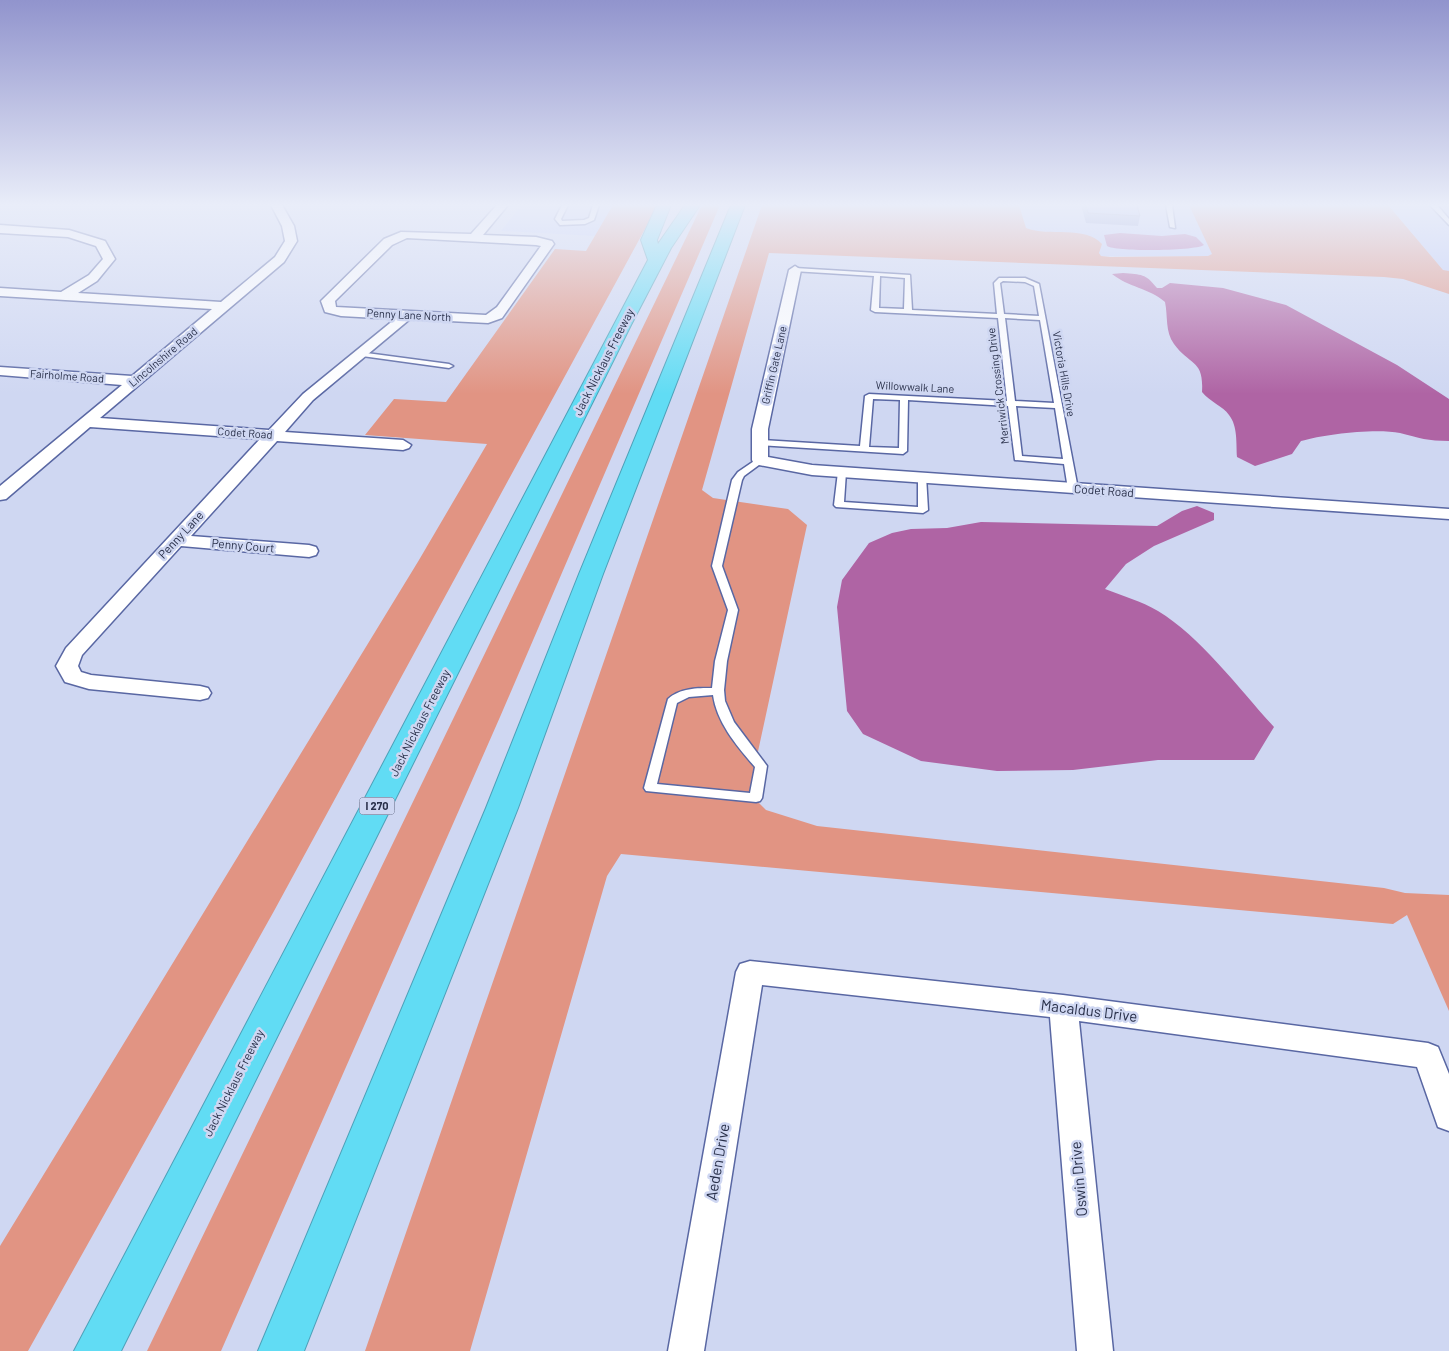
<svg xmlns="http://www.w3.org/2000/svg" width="1449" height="1351" viewBox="0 0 1449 1351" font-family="Barlow,sans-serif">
	<rect width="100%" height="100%" fill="#cfd7f2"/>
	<path fill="#c0ccf9" d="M522 205H613L596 236 501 231Z
		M1019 205H1189L1213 254 1208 256H1101L1079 234 1035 231 1026 228Z
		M1388 205H1449V271L1443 270Z"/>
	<path fill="#e19483" d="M613 205H658L274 911 28 1351H0V1246L419 560 487 444 365 435 394 399 446 402 555 249 586 251Z
		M702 205H720L500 717 221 1351H147Z
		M762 205H1019L1026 228C1049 237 1085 225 1102 244L1099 253 1101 256 1110 257 1208 256 1212 254 1189 205H1388L1443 270 1449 271V294L1403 279 1384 277 769 253 702 490 713 498 788 509 807 525 749 793 766 810 817 826 1384 888 1405 893 1449 895V1011L1407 915 1393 924 621 854 607 876 470 1351H365Z"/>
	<path fill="#af64a4" d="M1120 233 1162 236 1185 234 1196 237 1204 245C1195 251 1117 252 1107 246L1104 235Z
		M1123 273C1142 275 1145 273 1157 288H1162L1170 283 1223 288 1286 305 1397 365 1449 399V441C1428 441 1419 438 1400 433 1376 428 1325 434 1301 441L1292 454 1255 466 1237 457C1236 444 1238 426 1229 415 1223 406 1210 402 1202 392 1204 359 1190 366 1174 344 1165 332 1168 316 1165 302 1149 288 1128 287 1112 274Z
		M1197 506 1214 513V520L1154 546 1126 564 1105 589C1123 596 1141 601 1158 611 1201 637 1240 690 1274 727L1254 760H1158L1073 770 997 771 921 761 863 734 847 711 837 607 842 580 869 543 892 533 911 529 947 528 981 522 1157 526 1182 511Z"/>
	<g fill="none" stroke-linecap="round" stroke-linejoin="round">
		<defs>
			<path id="lane" d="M562 205H568L561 219 562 221 584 220 589 218 593 205H599L594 220 585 224 560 225 555 219Z
				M1166 205H1172L1175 228 1170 227Z
				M1430 205H1437L1449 219V225Z
				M795 268 910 275 912 310 997 314 994 283 999 278H1025L1039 284 1078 489 1076 491H1070L1068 489 1064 464 1015 460 1008 406 908 400 907 451 903 454 757 445V441L760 440 860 446 865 396 869 394 1007 401 998 318 875 312 871 310 874 276 793 271V269ZM880 276 905 278 904 309 879 308ZM1003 281 1025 282 1034 286 1039 316 1004 314 1000 283ZM1005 318 1040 320 1054 403 1015 401ZM873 399 900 400 899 448 869 447ZM1016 406 1055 408 1063 459 1022 456Z
				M359 352 449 364 453 366 449 368 362 356H359Z
				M760 457 764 460 763 462 744 476 742 480 722 566 738 610 727 661 724 690 725 701 734 722 767 766 762 798 760 801 756 802 646 791 644 788 668 699C680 688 697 688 712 688L715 661 728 610 712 566 732 480 738 472ZM713 695C717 723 737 746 755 767L750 793 657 784 677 703 689 697Z
				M842 469 846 472 844 502 918 507V478L923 475 926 476 928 510 923 513 836 507 834 505 838 472Z"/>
			<path id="street" d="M271 205H282L294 226 297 241 284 262 100 418 269 430 303 394 395 319 341 316 325 312 321 301 384 239 401 232 471 234 497 205H508L483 235 536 237 552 241 554 244 502 318 488 323 410 319 313 400 285 432 403 440 411 445 409 448 403 450 277 441 191 536 309 545 316 547 318 551 316 555 309 557 181 546 82 655 78 666 81 672 91 675 200 686 208 688 211 693 208 698 200 700 89 689 65 682 56 666 66 648 260 439 90 427 6 499 0 500V486L122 385 0 375V367L132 376 212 309 0 296V288L61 292 89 275 103 259 96 246 68 237 0 233V225L69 230 105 241 115 259 97 281 78 293 221 302 275 257 285 241 282 226ZM407 238 536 245 541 246 497 307 486 315 336 307 335 301 337 299 392 245Z
				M795 266 801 270 768 429V457L812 465 1449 509V519L812 475 754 464 752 460V429L789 270Z
				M750 961 1063 995 1428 1043 1438 1047 1449 1074V1131L1438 1127 1417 1067 1079 1021 1113 1351H1077L1050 1017 762 985 704 1351H668L736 972 740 964Z"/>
			<path id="highway" d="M657 205H671L657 240 658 244 685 205H700L671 248 631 325 121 1351H74L648 260 641 240Z
				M731 205H745L603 574 518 808 304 1351H258L486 808 579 574Z"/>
		</defs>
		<use href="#lane" stroke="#5967a3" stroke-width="3"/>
		<use href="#street" stroke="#5967a3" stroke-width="3"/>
		<use href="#highway" stroke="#4da0b8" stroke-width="2"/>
		<use href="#lane" fill="#fff" fill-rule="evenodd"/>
		<use href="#street" fill="#fff" fill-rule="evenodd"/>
		<use href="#highway" fill="#61dcf4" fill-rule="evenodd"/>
	</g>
	<path fill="#8493cf" d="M1081 205H1137L1140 216 1138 226 1086 223Z"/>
	<path fill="#99abf1" stroke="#6b78a9" d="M1086 205H1137L1140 216 1088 213Z"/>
	<linearGradient id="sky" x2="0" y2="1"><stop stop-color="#9194cd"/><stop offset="0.52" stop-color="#e9edf9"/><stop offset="1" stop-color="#e9edf9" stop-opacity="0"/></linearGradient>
	<rect width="1449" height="394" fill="url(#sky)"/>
	<g text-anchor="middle" stroke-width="5" stroke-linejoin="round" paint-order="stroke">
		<g font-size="11" fill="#29304a" stroke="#cfd7f2">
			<text transform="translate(409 315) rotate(3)" y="4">Penny Lane North</text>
			<text transform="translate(163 357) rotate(-40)" y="4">Lincolnshire Road</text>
			<text transform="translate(774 365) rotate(-77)" y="4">Griffin Gate Lane</text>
			<text transform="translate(1064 374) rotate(80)" y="4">Victoria Hills Drive</text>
			<text transform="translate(67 376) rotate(4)" y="4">Fairholme Road</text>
			<text transform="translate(998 386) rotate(-97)" y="4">Merriwick Crossing Drive</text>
			<text transform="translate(915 387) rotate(3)" y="4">Willowwalk Lane</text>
			<text transform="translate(245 433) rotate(4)" y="4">Codet Road</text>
		</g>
		<rect fill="#cfd7f2" stroke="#5b627c" stroke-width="1" x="359.5" y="797.5" width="35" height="17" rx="4"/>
		<g font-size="11" font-weight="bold" fill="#29304a">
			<text x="377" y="810">I 270</text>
		</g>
		<g font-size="12" fill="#29304a" stroke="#cfd7f2">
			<text transform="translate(604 362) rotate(-63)" y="4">Jack Nicklaus Freeway</text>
			<text transform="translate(1104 491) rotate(4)" y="4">Codet Road</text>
			<text transform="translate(181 535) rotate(-47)" y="4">Penny Lane</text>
			<text transform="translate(243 546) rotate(5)" y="4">Penny Court</text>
			<text transform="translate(420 723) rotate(-63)" y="4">Jack Nicklaus Freeway</text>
			<text transform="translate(234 1083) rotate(-63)" y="4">Jack Nicklaus Freeway</text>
		</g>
		<g font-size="15" fill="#29304a" stroke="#cfd7f2">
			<text transform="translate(1089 1011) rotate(7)" y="5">Macaldus Drive</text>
			<text transform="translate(718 1162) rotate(-80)" y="5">Aeden Drive</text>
			<text transform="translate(1079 1179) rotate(-95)" y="5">Oswin Drive</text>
		</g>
	</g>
</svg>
